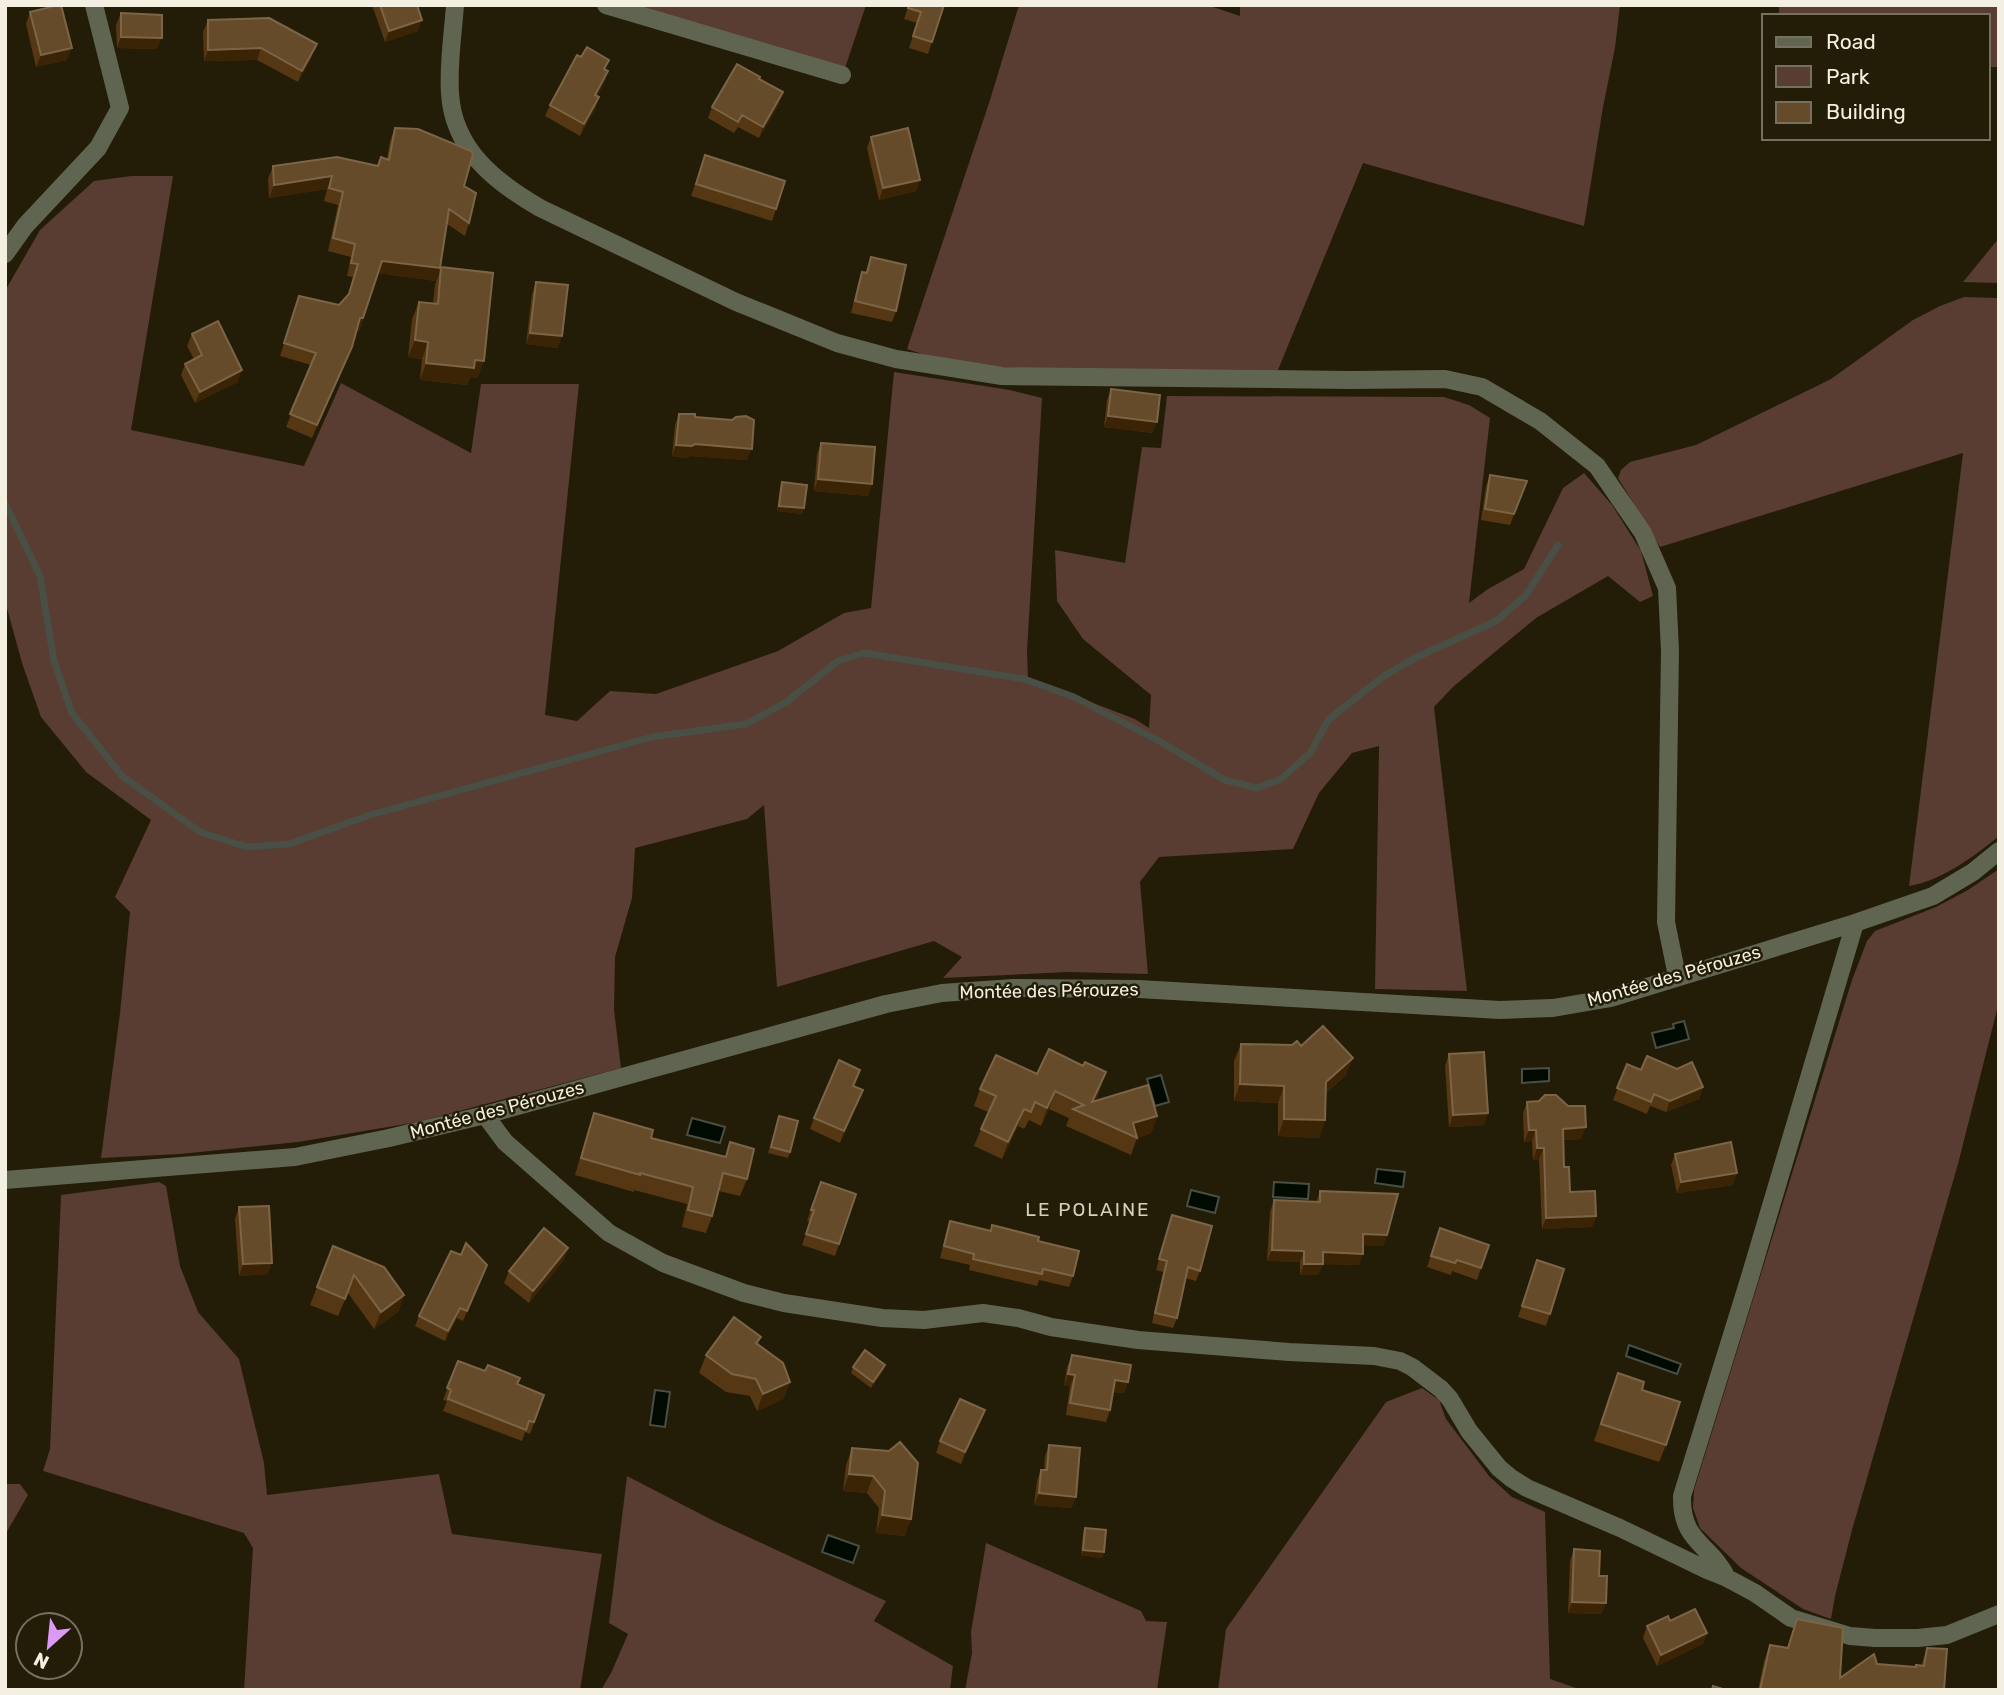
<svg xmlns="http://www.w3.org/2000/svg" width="2004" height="1695" viewBox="0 0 2004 1695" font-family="Rubik,sans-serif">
	<rect width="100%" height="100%" fill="#231c06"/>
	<path fill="#593c32" d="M624 5H866L845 68Z
		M1019 5H1207L1240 16V5H1620L1615 48 1603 107 1584 226 1363 163 1278 370C1218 370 1157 369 1097 369 1033 368 968 371 907 349L989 103Z
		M1779 5H1999V67H1988V16H1779Z
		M131 176H173L131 430 304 466 341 383 471 453 481 384H579L545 715 577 721 610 691 656 694 778 651 844 613 871 608 894 372 1010 390 1042 398 1027 651 1028 678 1135 719 1149 728 1151 695 1083 639 1057 601 1055 550 1125 563 1142 447 1161 448 1167 396 1444 397 1469 405 1490 418 1469 603 1488 589 1524 569 1563 488 1584 473 1612 505 1641 551 1653 596 1640 602 1608 576 1536 618 1454 686 1434 707 1467 991 1375 989 1379 746 1352 753 1319 793 1293 849 1159 857 1140 882 1148 974 1068 972 943 978 962 957 934 941 777 987 764 805 747 819 635 848 632 898 615 957 614 1010 621 1068 418 1122 298 1142 180 1154 101 1158 120 1013 130 912 115 897 151 820 86 772 41 717 22 663 5 601V291L40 230 94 181Z
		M1999 238V283L1963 282Z
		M1964 297 1999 298V836C1975 856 1941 881 1909 886L1963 453 1660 547 1618 478 1621 470 1630 462 1696 445 1831 379 1913 320 1940 306Z
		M1999 869V1002L1958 1164 1852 1530 1835 1596 1831 1619 1803 1609 1741 1568 1700 1528 1693 1508 1694 1490 1852 980 1867 941 1875 931 1936 907 1968 890Z
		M159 1182 166 1186 180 1266 198 1312 239 1359 264 1463 267 1495 439 1474 452 1534 602 1554 580 1690H244L253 1548 244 1533 43 1471 50 1449 61 1195Z
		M1422 1388 1439 1400 1446 1419 1489 1476 1512 1497 1545 1512 1550 1679 1582 1690H1218L1226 1629 1386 1402Z
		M627 1476 714 1521 886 1601 874 1621 953 1666 950 1690H601L611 1673 628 1634 609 1623Z
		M5 1484H20L28 1495 5 1535Z
		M986 1543 1141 1611 1146 1621 1167 1622 1157 1690H965L972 1653 971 1632Z"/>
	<path fill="#000a00" stroke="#494f44" stroke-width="2" d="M1684 1021 1689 1039 1656 1048 1652 1033 1674 1028 1673 1024Z
		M1549 1068V1081L1522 1083V1069Z
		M1161 1075 1169 1102 1155 1106 1147 1079Z
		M692 1118 725 1127 720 1143 687 1135Z
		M1377 1169 1405 1172 1403 1187 1375 1183Z
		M1274 1182 1309 1184 1308 1199 1273 1197Z
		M1191 1190 1219 1197 1215 1213 1187 1206Z
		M1629 1345 1681 1364 1677 1374 1626 1356Z
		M655 1390 670 1392 665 1427 650 1425Z
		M828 1535 859 1546 853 1563 822 1552Z"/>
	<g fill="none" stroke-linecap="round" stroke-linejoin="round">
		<path stroke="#494f44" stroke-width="7" d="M5 503 40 576 54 661 72 713 122 776 200 832 247 847 289 844 370 815 652 737 746 724 785 703 838 661 864 653 1024 679 1074 697 1159 741 1225 780 1257 788 1281 779 1310 753 1329 719 1384 676 1415 658 1496 621 1526 595 1558 545"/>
		<path stroke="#606552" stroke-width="18" d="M455 5C453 34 448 64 450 93 453 149 495 182 540 208L736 302 837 343 896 359 1002 376 1350 380 1445 379 1482 387 1540 421 1597 466 1643 533 1667 588 1670 651 1666 922 1677 976
			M606 5 842 75
			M5 254 25 226 98 148 120 108 94 5
			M485 1115 505 1142 609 1233 663 1263 744 1293 784 1303 882 1318 924 1320 983 1313 1018 1318 1051 1327 1138 1340 1289 1352 1374 1356 1400 1361 1412 1367 1441 1389 1450 1399 1469 1431 1499 1468 1511 1478 1527 1488 1620 1528 1707 1570 1727 1578 1755 1593 1791 1618 1850 1636 1875 1638H1918L1947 1635 1999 1614
			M5 1180 295 1157 389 1138 485 1115 886 1004 942 993 1013 988 1139 989 1500 1010 1553 1008 1611 998 1855 923 1933 896 1973 872 1999 851
			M1727 1578C1710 1543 1681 1543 1682 1496L1749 1280 1855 923"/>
	</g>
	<path fill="#553813" d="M372 5H417L418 31 385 42Z
		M909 5H944L928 54 909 48 917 23 904 19Z
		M30 12 67 60 36 67 26 24Z
		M121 13 157 49 117 48 116 25Z
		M208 20 312 56 298 82 257 60 204 61 203 32Z
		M608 71 604 83 597 96 599 97 595 109 580 136 545 116 550 105Z
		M759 79 779 104 759 138 738 127 734 133 708 118 712 107Z
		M395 128 464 186 469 223 465 236 447 224 436 281 378 273 359 331H356L347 360 312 438 286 427 311 365 280 356 299 296 339 305 348 295 353 277 347 276 351 257 328 251 338 205 324 201 327 189 269 198 268 179 273 166H378L381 157 387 159 390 141Z
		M871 137 920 180 916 191 879 200 867 148Z
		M701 167 776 209 772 221 691 196Z
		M871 257 896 311 892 322 851 313 858 284 862 272 865 273Z
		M441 267 478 378 470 377 467 385 420 380 422 359 408 357 412 319 419 302 433 303 435 285Z
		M536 282 558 348 526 344 532 294Z
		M192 334 238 382 195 403 181 375 185 364 194 359 187 346Z
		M1111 389 1153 433 1104 427 1107 400Z
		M679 414 695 417 732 420 747 460 690 456 687 458 672 456 675 425Z
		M821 443 872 484 868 496 814 491 817 454Z
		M1490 475 1527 481 1510 525 1481 520 1486 486Z
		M782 482 804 508 802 514 777 511 780 488Z
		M1241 1044 1301 1046 1346 1075 1326 1093 1325 1120 1319 1138 1278 1136V1103L1234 1101V1061Z
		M1449 1054 1484 1125 1449 1127 1445 1066Z
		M1627 1064 1641 1070 1677 1069 1703 1087 1699 1099 1666 1112 1650 1106 1647 1114 1613 1100Z
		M1037 1074 1100 1090 1095 1102 1157 1116 1151 1133 1137 1138 1131 1155 1066 1126 1069 1118 1049 1109 1041 1126 1029 1120 1024 1129 1018 1126 1002 1159 974 1146 988 1112 974 1106 980 1089Z
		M854 1086 858 1102 840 1143 810 1129 814 1118Z
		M1527 1102 1581 1139 1563 1140 1564 1167 1570 1192 1596 1216 1592 1227 1542 1229 1539 1159 1533 1160 1532 1141 1524 1142 1523 1113Z
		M594 1113 651 1138 725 1157 730 1142 747 1179 740 1196 719 1191 712 1216 706 1233 682 1227 687 1204 634 1190V1192L575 1175 588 1130Z
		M779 1116 790 1152 788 1158 768 1153Z
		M1675 1154 1733 1185 1677 1193 1671 1165Z
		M821 1182 856 1194 835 1256 802 1245 810 1222 807 1221Z
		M1320 1191 1387 1235 1383 1246 1363 1245 1359 1265 1323 1264 1318 1275H1300V1262L1267 1261 1270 1212 1274 1200 1316 1202Z
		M239 1207 268 1274 239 1276 235 1219Z
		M1172 1215 1200 1271 1196 1281 1185 1278 1177 1318 1173 1328 1152 1323 1163 1272 1156 1270Z
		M950 1221 1038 1241 1073 1276 1069 1287 1039 1280 1037 1286 969 1270 970 1265 940 1258 946 1233Z
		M1440 1228 1489 1245 1477 1280 1452 1271 1451 1275 1427 1267Z
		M333 1246 404 1295 398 1312 374 1329 348 1293 338 1316 310 1305Z
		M564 1260 529 1303 504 1283 509 1271Z
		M487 1265 463 1321 457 1318 445 1341 415 1326 419 1316Z
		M1533 1272 1550 1314 1546 1326 1518 1317Z
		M761 1337 758 1344 790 1382 783 1399 757 1411 750 1396 726 1392 699 1373 706 1355Z
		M1072 1355 1128 1382 1124 1393 1113 1392 1110 1410 1106 1422 1066 1415 1070 1386H1064L1067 1367Z
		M458 1361 544 1395 530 1434 525 1432 522 1441 443 1411 447 1401 443 1400Z
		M885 1365 883 1371 871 1388 851 1373 853 1367Z
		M1611 1390H1642L1666 1445 1659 1462 1594 1441Z
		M985 1410 961 1464 936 1453 940 1441Z
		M1049 1445 1076 1497 1071 1508 1034 1505 1037 1481 1041 1470H1044L1045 1456Z
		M852 1448 889 1451 905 1536 876 1533 879 1508 867 1493 843 1491 846 1465Z
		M1085 1528 1104 1552 1102 1558 1081 1555 1083 1534Z
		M1574 1549 1599 1576 1602 1614 1568 1613 1570 1561Z
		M1797 1619 1840 1678 1877 1664 1915 1667 1921 1666 1927 1648 1944 1690H1758L1764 1661 1770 1645 1787 1648Z
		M1670 1621 1707 1633 1703 1644 1657 1666 1643 1638 1647 1626Z"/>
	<path fill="#3a2405" d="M422 20 418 31 385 42 389 31Z
		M121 37 162 38 157 49 117 48Z
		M317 44 312 56 298 82 302 71Z
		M72 48 67 60 36 67 41 55Z
		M261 48 257 60 204 61 208 50Z
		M608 71 604 83 591 107 595 95Z
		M783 92 779 104 759 138 763 127Z
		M599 97 595 109 580 136 584 124Z
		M332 176 327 189 269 198 274 185Z
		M920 180 916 191 879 200 883 188Z
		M382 261 440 268 436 281 377 273Z
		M360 318H363L359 331H355Z
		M530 333 562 336 558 348 526 344Z
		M415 340 428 342 422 359 408 357Z
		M352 347 347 360 312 438 317 425Z
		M475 360 484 361 478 378 470 377 467 385 420 380 426 363Z
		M242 370 238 382 195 403 200 392Z
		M1108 416 1157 422 1153 433 1104 427Z
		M695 444 752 449 747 460 690 456 687 458 672 456 676 445Z
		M818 479 872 484 868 496 814 491Z
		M779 506 804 508 802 514 777 511Z
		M1353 1058 1346 1075 1319 1099 1326 1082Z
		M1106 1072 1100 1090 1088 1116 1092 1102Z
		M1240 1084 1284 1086 1278 1103 1234 1101Z
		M1703 1087 1699 1099 1666 1112 1670 1101Z
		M863 1090 858 1102 840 1143 844 1131Z
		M1055 1091 1049 1109 1041 1126 1047 1108Z
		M1024 1109 1018 1126 1002 1159 1008 1142Z
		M1488 1113 1484 1125 1449 1127 1453 1115Z
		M1157 1116 1151 1133 1137 1138 1133 1123Z
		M1284 1119 1325 1120 1319 1138 1278 1136Z
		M1586 1127 1581 1139 1558 1140 1563 1129Z
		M1529 1130H1536L1532 1141 1524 1142Z
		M1537 1148H1544L1539 1159 1533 1160Z
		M1737 1173 1733 1185 1677 1193 1681 1182Z
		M1596 1216 1592 1227 1542 1229 1546 1218Z
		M1363 1234 1387 1235 1383 1246 1359 1245Z
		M568 1248 564 1260 529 1303 533 1291Z
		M1272 1250 1304 1251 1300 1262 1267 1261Z
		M1323 1252 1363 1254 1359 1265 1319 1264Z
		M272 1263 268 1274 239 1276 243 1264Z
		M1304 1264H1323L1318 1275H1300Z
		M404 1295 398 1312 374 1329 381 1312Z
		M460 1308 457 1318 445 1341 448 1331Z
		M885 1365 883 1371 871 1388 873 1382Z
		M1068 1374 1075 1375 1070 1386H1064Z
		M1115 1380 1128 1382 1124 1393 1111 1392Z
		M790 1382 783 1399 757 1411 763 1394Z
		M985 1410 980 1422 961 1464 965 1452Z
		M849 1474 873 1476 867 1493 843 1491Z
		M1039 1493 1076 1497 1071 1508 1034 1505Z
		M882 1515 911 1519 905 1536 876 1533Z
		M1083 1550 1104 1552 1102 1558 1081 1555Z
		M1572 1602 1606 1603 1602 1614 1568 1613Z
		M1707 1633 1703 1644 1657 1666 1661 1655Z"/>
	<path fill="#664b2a" stroke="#7c6546" stroke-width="2" d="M59 5H61L72 48 41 55 30 12Z
		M380 5H417L422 20 389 31Z
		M909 5H944L932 42 913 36 921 12 908 8Z
		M121 13 162 15V38L121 37Z
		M269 18 317 44 302 71 261 48 208 50V20Z
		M587 47 609 60 604 69 608 71 595 95 599 97 584 124 550 105 577 55 581 57Z
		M737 64 760 77 759 79 783 92 763 127 742 115 738 122 712 107Z
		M395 128 418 129 471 151 473 154 464 186 476 193 469 223 449 209 440 268 382 261 363 318H360L352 347 317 425 290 414 316 353 284 343 299 296 339 305 349 294 358 264 351 263 355 244 333 238 343 192 329 188 332 176 274 185 273 166 337 157 378 166 381 157 389 160Z
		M908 128 920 180 883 188 871 137Z
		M705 155 785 181 776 209 696 184Z
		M871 257 906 265 896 311 855 301 862 272 867 273Z
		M441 267 493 273 484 361 475 360 474 368 426 363 428 342 415 340 419 302 438 304Z
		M536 282 568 285 562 336 530 333Z
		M218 321 242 370 200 392 185 364 202 355 192 334Z
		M1111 389 1160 395 1157 422 1108 416Z
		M679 414H695V417L732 420 736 417 746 416 754 420 752 449 695 444 692 446 676 445Z
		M821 443 875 447 872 484 818 479Z
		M1490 475 1527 481 1514 514 1485 509Z
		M782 482 807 485 804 508 779 506Z
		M1323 1026 1353 1058 1326 1082 1325 1120 1284 1119V1086L1240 1084 1241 1044 1292 1045 1297 1041 1301 1046Z
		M1049 1049 1083 1066 1085 1062 1106 1072 1092 1102 1148 1085 1157 1116 1133 1123 1137 1138 1073 1109 1084 1105 1055 1091 1047 1108 1035 1102 1031 1112 1024 1109 1008 1142 981 1129 996 1096 980 1089 996 1055 1037 1074Z
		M1484 1052 1488 1113 1453 1115 1449 1054Z
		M1647 1056 1677 1069 1692 1062 1703 1087 1670 1101 1654 1094 1651 1102 1617 1088 1627 1064 1641 1070Z
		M839 1060 860 1070 853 1086 863 1090 844 1131 814 1118Z
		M1545 1095H1556L1568 1106H1585L1586 1127 1563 1129 1564 1167H1569L1570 1192 1595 1191 1596 1216 1546 1218 1544 1148H1537L1536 1130H1529L1527 1102 1539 1101Z
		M594 1113 653 1130 651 1138 726 1157 730 1142 754 1149 747 1179 723 1173 712 1216 688 1210 693 1187 640 1173V1175L581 1158Z
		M779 1116 798 1121 790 1152 771 1147Z
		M1731 1142 1737 1173 1681 1182 1675 1154Z
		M821 1182 856 1194 839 1244 806 1234 814 1210H811Z
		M1320 1191 1398 1194 1387 1235 1363 1234V1254L1323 1252V1264H1304V1251L1272 1250 1274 1200 1320 1202Z
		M269 1206 272 1263 243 1264 239 1207Z
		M1172 1215 1212 1226 1200 1271 1188 1267 1177 1318 1155 1313 1167 1261 1159 1259Z
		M950 1221 991 1231 992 1225 1039 1237 1038 1241 1079 1251 1073 1276 1043 1269 1042 1274 999 1265 973 1259 974 1254 944 1246Z
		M544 1228 568 1248 533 1291 509 1271Z
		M1440 1228 1489 1245 1481 1268 1457 1260 1455 1263 1431 1256Z
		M466 1243 487 1265 467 1311 460 1308 448 1331 419 1316 451 1251 461 1255Z
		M333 1246 384 1267 404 1295 381 1312 354 1275 345 1299 317 1287Z
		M1537 1260 1564 1269 1550 1314 1522 1306Z
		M734 1317 761 1337 756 1343 783 1363 790 1382 763 1394 756 1379 732 1374 706 1355Z
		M865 1350 885 1365 873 1382 853 1367Z
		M1072 1355 1131 1365 1128 1382 1115 1380 1110 1410 1070 1403 1075 1375 1068 1374Z
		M458 1361 485 1371 488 1365 520 1378 517 1384 544 1395 534 1422 529 1421 526 1430 448 1399 451 1390 447 1388Z
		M1618 1373 1644 1382 1642 1390 1680 1402 1666 1445 1601 1424Z
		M960 1399 985 1410 965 1452 940 1441Z
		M900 1442 918 1463 911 1519 882 1515 885 1491 873 1476 849 1474 852 1448 889 1451Z
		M1049 1445 1080 1448 1076 1497 1039 1493 1041 1470H1047Z
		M1085 1528 1106 1530 1104 1552 1083 1550Z
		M1574 1549 1600 1551 1599 1576H1607L1606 1603 1572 1602Z
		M1695 1609 1707 1633 1661 1655 1647 1626 1668 1616 1670 1621Z
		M1797 1619 1843 1628 1840 1678 1874 1654 1877 1664 1916 1667V1665L1924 1666 1927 1648 1947 1649 1944 1690H1760L1770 1645 1788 1648Z
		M1713 1686 1726 1690H1712Z"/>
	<g text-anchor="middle" stroke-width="5" stroke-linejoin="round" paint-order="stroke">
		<g font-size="18" fill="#f3efe1" stroke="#231c06">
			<text transform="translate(1674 976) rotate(-16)" y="6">Montée des Pérouzes</text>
			<text transform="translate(1049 991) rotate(-1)" y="6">Montée des Pérouzes</text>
			<text transform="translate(497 1110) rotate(-15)" y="6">Montée des Pérouzes</text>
		</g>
		<g font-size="19" letter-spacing="2" fill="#d9d1b5" stroke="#231c06">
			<text x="1088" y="1216">LE POLAINE</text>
		</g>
	</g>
	<rect width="2004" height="1695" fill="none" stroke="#f3efe1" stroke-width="14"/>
	<rect x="1762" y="14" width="228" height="126" fill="#231c06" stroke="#76705e" stroke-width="2"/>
	<rect x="1776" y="37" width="35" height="10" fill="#606552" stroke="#76705e" stroke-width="2"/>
	<text x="1826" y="49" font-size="21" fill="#f3efe1">Road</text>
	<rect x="1776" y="66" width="35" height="21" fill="#593c32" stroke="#76705e" stroke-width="2"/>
	<text x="1826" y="84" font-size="21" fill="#f3efe1">Park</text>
	<rect x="1776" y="102" width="35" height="21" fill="#664b2a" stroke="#76705e" stroke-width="2"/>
	<text x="1826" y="119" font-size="21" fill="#f3efe1">Building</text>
	<g transform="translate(49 1646) rotate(207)"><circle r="33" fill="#231c06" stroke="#76705e" stroke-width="2"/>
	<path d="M0-5L12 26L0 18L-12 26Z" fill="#da9af6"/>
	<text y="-10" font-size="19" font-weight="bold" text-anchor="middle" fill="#f3efe1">N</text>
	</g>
</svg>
